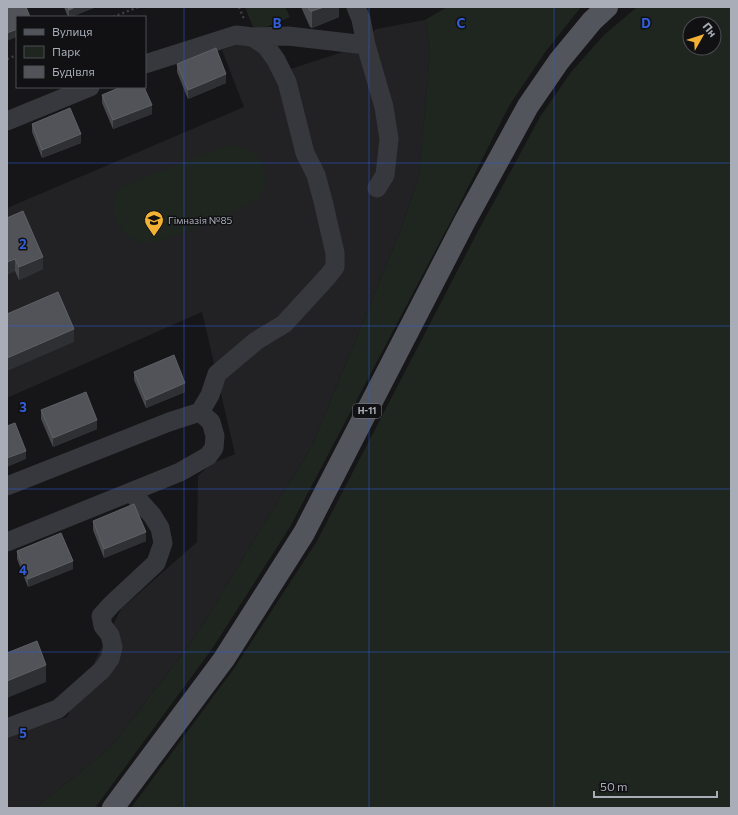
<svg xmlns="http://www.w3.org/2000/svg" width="738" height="815" viewBox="0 0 738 815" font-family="Commissioner,sans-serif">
	<rect width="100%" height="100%" fill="#161618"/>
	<path fill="#222225" d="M425 20 430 52 419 177 401 229 313 444 193 640 110 748 35 808H7V736L67 717 121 609 197 542 198 476 211 464 235 454 202 312 7 398V208L244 107 222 50 243 43 256 48 275 74 352 49 376 29Z"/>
	<path fill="#1e261f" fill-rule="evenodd" d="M245 7H285L290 17 255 32Z
		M447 7H581L546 51 509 106 452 219 290 527 212 649 95 808H35L110 748 193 640 313 444 401 229 419 177 430 52 425 20Z
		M637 7H731V808H131L235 667 317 541 477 233 540 117 571 72 604 35ZM690 24H714V48H690Z
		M231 145C246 146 259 153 264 168 267 178 265 189 259 197 250 208 162 243 147 243 125 244 106 214 116 194 118 191 121 188 124 185L223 147Z"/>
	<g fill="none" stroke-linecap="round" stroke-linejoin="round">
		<path stroke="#3d3f44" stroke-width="2.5" stroke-dasharray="2 3" stroke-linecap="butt" d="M239 7 244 19
			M113 17 138 7
			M7 59 17 55"/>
		<path stroke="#37383d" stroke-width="19" d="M356 7 361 19 366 45 384 107 389 139 385 175 377 188
			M145 64 236 35 252 37 288 36 366 45
			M7 121 90 87
			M7 486 169 422 200 412 210 395 217 374 256 341 284 324 328 276 335 267V253L323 201 316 175 305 153 287 82 276 60 266 46 252 37
			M7 542 180 472 208 456 214 448 215 436 211 422 200 412
			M7 728 58 709 102 670 110 659 113 647 110 635 103 626 101 616 112 604 156 563 163 543 160 528 152 515 131 492"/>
		<path stroke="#53555c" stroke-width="22" d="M113 808 224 659 304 533 465 221 528 106 559 61 592 21 607 7"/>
	</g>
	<path fill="#47494d" d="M64 7H96L71 17H68Z
		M301 7H339V17L312 28 310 27Z
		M177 64 226 83 188 99 177 72Z
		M102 95 152 114 113 129 102 103Z
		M32 124 81 143 42 158 32 132Z
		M7 218 43 269 19 280 15 271Z
		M134 372 185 392 146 408 134 380Z
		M41 410 97 429 53 447 41 419Z
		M93 521 146 541 104 558 93 530Z
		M17 551 73 569 28 587 17 559Z"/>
	<path fill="#2f3033" d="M75 7H96L71 17H69V10Z
		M324 7H339V17L312 28V11Z
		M17 29V37L7 41V33Z
		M226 74V83L188 99V90Z
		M152 105V114L113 129V120Z
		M81 134V143L42 158V150Z
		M43 257V269L19 280V267Z
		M15 259V271L7 275V262Z
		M74 329V342L7 371V358Z
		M185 383V392L146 408V400Z
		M97 420V429L53 447V438Z
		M26 451V459L7 467V458Z
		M146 532V541L104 558V549Z
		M73 561V569L28 587V579Z
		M46 665V682L7 698V681Z"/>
	<path fill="#525359" stroke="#5f6168" d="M7 7H26L30 17H17V29L7 33Z
		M68 7H75L69 10Z
		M308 7H324L312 11H310Z
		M216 48 226 74 188 90 177 64Z
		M121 87H144L152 105 113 120 102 95Z
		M70 108 81 134 42 150 32 124Z
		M23 211 43 257 19 267 15 259 7 262V218Z
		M58 292 74 329 7 358V314Z
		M174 355 185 383 146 400 134 372Z
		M86 392 97 420 53 438 41 410Z
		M15 423 26 451 7 458V426Z
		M134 504 146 532 104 549 93 521Z
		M61 533 73 561 28 579 17 551Z
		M37 641 46 665 7 681V653Z"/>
	<path fill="none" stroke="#325cd3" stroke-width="1" stroke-opacity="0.55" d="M184 7V808M369 7V808M554 7V808M7 163H731M7 326H731M7 489H731M7 652H731"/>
	<defs>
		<symbol id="school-pin" viewBox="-11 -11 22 30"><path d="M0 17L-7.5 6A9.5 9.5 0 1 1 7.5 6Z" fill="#f2b134" stroke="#111113"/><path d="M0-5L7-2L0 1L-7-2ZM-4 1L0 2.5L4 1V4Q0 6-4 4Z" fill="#111"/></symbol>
	</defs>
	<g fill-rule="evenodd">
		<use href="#school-pin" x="143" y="209" width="22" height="30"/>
	</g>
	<g text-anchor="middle" stroke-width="3" stroke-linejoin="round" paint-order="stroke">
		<rect fill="#111113" stroke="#7b7e86" stroke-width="1" x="353" y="404" width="28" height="14" rx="3"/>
		<g font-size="9" font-weight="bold" fill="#a8adb8">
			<text x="367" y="414">Н-11</text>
		</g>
		<g font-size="10" fill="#a8adb8" stroke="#111113" text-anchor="start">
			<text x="168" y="224">Гімназія №85</text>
		</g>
	</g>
	<g font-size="13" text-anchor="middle" font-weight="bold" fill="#325cd3" stroke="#111113" stroke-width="3" stroke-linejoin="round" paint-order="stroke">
		<text x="277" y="28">B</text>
		<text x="461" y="28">C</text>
		<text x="646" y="28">D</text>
		<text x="23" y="249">2</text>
		<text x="23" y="412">3</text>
		<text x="23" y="575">4</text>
		<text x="23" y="738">5</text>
	</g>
	<rect width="738" height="815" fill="none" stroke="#a8adb8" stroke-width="16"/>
	<rect x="16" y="16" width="130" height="72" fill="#111113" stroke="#4d4f55"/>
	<rect x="24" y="29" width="20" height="6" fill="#53555c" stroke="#4d4f55"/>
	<text x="52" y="36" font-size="12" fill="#a8adb8">Вулиця</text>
	<rect x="24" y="46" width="20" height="12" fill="#1e261f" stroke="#4d4f55"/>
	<text x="52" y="56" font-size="12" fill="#a8adb8">Парк</text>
	<rect x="24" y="66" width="20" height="12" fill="#525359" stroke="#4d4f55"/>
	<text x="52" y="76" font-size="12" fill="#a8adb8">Будівля</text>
	<g transform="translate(702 36) rotate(51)"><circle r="19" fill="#111113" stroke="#4d4f55"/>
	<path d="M0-3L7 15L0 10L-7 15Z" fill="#f2b134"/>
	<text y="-6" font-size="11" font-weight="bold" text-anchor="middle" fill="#a8adb8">Пн</text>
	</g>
	<path d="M594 791v6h123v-6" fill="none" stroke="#a8adb8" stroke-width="2"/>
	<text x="600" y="791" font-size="12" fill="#a8adb8" stroke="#111113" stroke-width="3" paint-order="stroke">50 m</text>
</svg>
